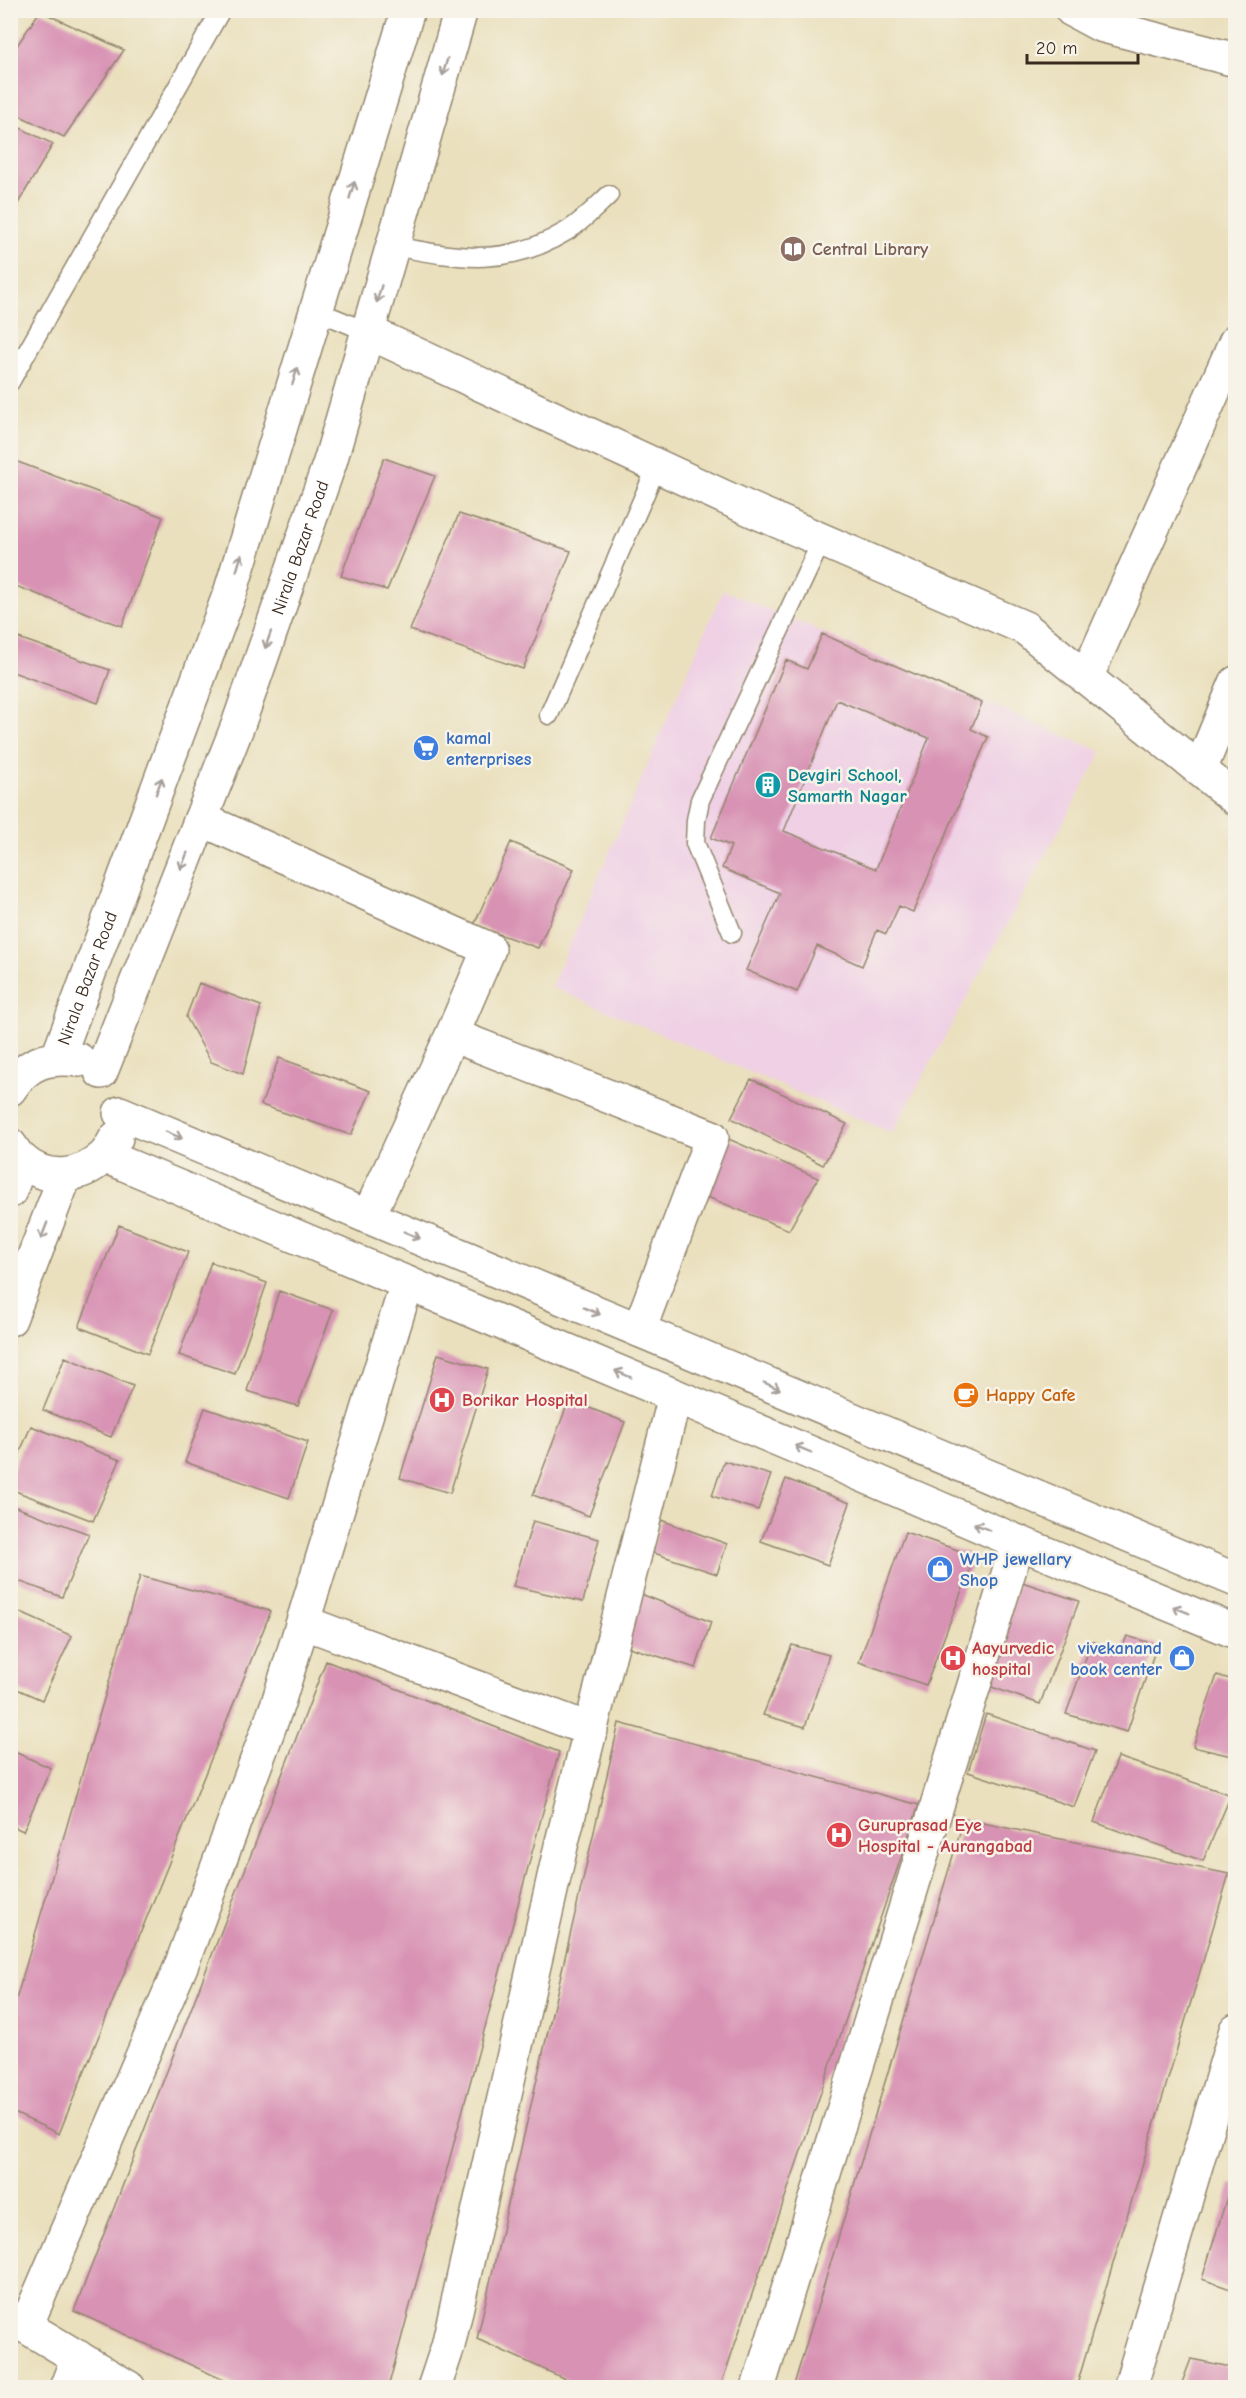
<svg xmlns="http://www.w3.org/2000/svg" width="1246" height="2398" viewBox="0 0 1246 2398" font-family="'Comic Neue',sans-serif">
	<rect width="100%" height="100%" fill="#f7f3e8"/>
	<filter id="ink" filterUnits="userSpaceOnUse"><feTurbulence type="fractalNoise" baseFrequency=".0167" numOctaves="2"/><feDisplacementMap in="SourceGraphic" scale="12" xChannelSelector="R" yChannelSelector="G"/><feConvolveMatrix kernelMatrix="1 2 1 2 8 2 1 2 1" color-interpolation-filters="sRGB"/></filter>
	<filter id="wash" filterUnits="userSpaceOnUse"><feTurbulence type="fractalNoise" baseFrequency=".008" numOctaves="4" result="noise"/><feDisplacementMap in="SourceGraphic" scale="24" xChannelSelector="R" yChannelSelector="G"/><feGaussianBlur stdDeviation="1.35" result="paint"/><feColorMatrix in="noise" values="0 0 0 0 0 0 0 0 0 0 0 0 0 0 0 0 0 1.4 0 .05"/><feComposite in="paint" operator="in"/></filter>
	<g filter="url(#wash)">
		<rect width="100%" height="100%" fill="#eae0bd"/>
		<path fill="#efd0e5" d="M723 590 1102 752 892 1133 551 987Z"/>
		<g id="blocks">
			<path fill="#d892b4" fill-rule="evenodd" d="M40 11 124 50 64 137 10 111V56Z
				M10 123 53 144 10 217Z
				M384 458 435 476 387 590 341 576Z
				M10 459 163 517 122 626 10 584Z
				M459 514 571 551 523 669 410 630Z
				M822 634 982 703 971 729 988 737 913 912 899 906 886 934 877 930 862 966 817 946 797 992 746 970 780 893 722 868 731 846 711 838 786 660 807 669ZM837 700 929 738 876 869 784 831Z
				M10 635 110 670 98 703 10 671Z
				M511 842 574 869 538 948 474 925Z
				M199 983 261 1006 243 1074 211 1062 186 1017Z
				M279 1058 371 1091 351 1135 261 1105Z
				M751 1079 847 1124 823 1165 731 1118Z
				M724 1137 818 1178 789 1230 700 1194Z
				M119 1225 188 1252 148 1354 79 1327Z
				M211 1262 267 1283 235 1374 179 1355Z
				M279 1291 333 1310 298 1406 247 1391Z
				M438 1354 488 1369 450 1493 400 1478Z
				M65 1357 133 1386 111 1437 43 1410Z
				M569 1400 625 1422 589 1516 533 1495Z
				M205 1408 308 1442 289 1498 185 1462Z
				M31 1426 120 1460 93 1521 10 1489V1476Z
				M724 1461 771 1475 758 1510 712 1496Z
				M786 1479 850 1503 828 1565 761 1541Z
				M10 1505 89 1534 62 1597 10 1578Z
				M661 1520 727 1544 717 1574 651 1552Z
				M533 1521 599 1539 583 1602 513 1586Z
				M905 1532 975 1556 926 1685 859 1662Z
				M140 1576 271 1611 59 2134 10 2111V2020Z
				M1019 1581 1079 1601 1040 1704 986 1685Z
				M641 1594 711 1622 696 1668 622 1645Z
				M10 1608 72 1636 42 1700 10 1686Z
				M1127 1636 1157 1645 1127 1732 1066 1714 1092 1641 1121 1651Z
				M792 1645 829 1655 805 1727 763 1715Z
				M326 1661 559 1752 388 2388H241L74 2311Z
				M1217 1675 1236 1681V1757L1193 1747Z
				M986 1714 1095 1751 1074 1807 968 1772Z
				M619 1723 919 1805 720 2388H585L477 2339Z
				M10 1750 51 1768 23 1831 10 1825Z
				M1118 1757 1231 1795 1203 1861 1094 1822Z
				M964 1819 1229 1874 1076 2388H793Z
				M1231 2184 1236 2185V2291L1202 2279Z
				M1191 2359 1236 2368V2388H1180Z"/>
		</g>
	</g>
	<g filter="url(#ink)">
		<use href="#blocks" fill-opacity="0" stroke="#92856e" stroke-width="1.5"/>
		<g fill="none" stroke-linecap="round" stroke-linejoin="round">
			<defs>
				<path id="service" d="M393 246C459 258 506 268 567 231 582 222 596 207 609 195
					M315 310 368 332
					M10 382 221 10
					M549 715 657 466
					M732 933 695 843 696 820 700 800 822 540"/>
				<path id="minor" d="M1072 10 1100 25 1236 60
					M368 332 750 509 1025 628 1236 799
					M1086 678 1236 341
					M1200 770 1236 683
					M201 819 489 949 452 1035
					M368 1217 452 1035 712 1137 639 1330
					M303 1622 591 1730
					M10 2317 129 2388
					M26 2326 181 1966 278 1703 407 1283
					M66 2388 78 2357
					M434 2388 448 2346 561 1846 675 1396
					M758 2388 1018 1542
					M1130 2388 1236 2030"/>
				<g id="tertiary">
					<path id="s1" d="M58 1057 231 590 408 10"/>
					<path id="s2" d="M101 1072 238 725 330 462 461 10"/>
					<path d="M10 1089C27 1062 48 1056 79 1060"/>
					<path d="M120 1113 1236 1580"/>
					<path d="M10 1145C14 1150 17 1157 22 1160 46 1182 81 1178 103 1157 109 1152 112 1144 116 1138"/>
					<path d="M105 1156 825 1459 1018 1542 1236 1632"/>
					<path d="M10 1191 22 1160"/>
					<path d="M10 1319 65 1176"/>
				</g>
			</defs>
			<use href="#service" stroke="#92856e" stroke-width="21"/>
			<use href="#minor" stroke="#92856e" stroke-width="36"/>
			<use href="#tertiary" stroke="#92856e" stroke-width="36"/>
			<use href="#service" stroke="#fff" stroke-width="18"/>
			<use href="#minor" stroke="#fff" stroke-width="33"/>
			<use href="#tertiary" stroke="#fff" stroke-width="33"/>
		</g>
		<defs><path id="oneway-shaft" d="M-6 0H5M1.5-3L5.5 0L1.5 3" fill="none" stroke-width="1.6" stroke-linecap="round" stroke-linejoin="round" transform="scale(1.5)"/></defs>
		<g stroke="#a79f9a">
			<use href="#oneway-shaft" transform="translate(445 67) rotate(106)"/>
			<use href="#oneway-shaft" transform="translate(352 190) rotate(-73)"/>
			<use href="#oneway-shaft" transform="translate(379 294) rotate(106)"/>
			<use href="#oneway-shaft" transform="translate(295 376) rotate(-73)"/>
			<use href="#oneway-shaft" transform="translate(239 563) rotate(-73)"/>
			<use href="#oneway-shaft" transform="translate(268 640) rotate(109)"/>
			<use href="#oneway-shaft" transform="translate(159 786) rotate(-70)"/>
			<use href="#oneway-shaft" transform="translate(184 861) rotate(112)"/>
			<use href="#oneway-shaft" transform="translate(174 1135) rotate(23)"/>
			<use href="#oneway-shaft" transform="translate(44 1231) rotate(111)"/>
			<use href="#oneway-shaft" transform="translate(412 1235) rotate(23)"/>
			<use href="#oneway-shaft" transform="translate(592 1311) rotate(23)"/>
			<use href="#oneway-shaft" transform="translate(623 1374) rotate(-157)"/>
			<use href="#oneway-shaft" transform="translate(772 1386) rotate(23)"/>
			<use href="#oneway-shaft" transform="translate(803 1449) rotate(-157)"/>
			<use href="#oneway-shaft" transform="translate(982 1527) rotate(-157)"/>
			<use href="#oneway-shaft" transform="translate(1181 1610) rotate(-158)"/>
		</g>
	</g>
	<defs>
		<symbol id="library-disc" viewBox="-11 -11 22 22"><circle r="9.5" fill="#8d6e63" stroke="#f7f3e8"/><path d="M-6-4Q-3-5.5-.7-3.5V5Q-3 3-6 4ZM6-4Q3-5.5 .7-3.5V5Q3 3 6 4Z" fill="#fff"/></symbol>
		<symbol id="supermarket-disc" viewBox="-11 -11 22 22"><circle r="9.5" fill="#3f7fe0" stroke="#f7f3e8"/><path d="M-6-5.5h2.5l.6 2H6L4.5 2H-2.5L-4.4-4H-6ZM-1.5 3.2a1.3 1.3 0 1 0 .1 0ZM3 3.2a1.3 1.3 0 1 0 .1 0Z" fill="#fff"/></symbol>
		<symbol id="building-disc" viewBox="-11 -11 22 22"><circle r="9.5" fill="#0f9aa8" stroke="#f7f3e8"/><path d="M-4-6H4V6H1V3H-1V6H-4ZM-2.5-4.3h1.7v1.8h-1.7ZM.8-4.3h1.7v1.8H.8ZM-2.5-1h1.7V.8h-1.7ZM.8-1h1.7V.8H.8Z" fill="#fff"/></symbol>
		<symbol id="cafe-disc" viewBox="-11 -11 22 22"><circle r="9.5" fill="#e8710a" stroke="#f7f3e8"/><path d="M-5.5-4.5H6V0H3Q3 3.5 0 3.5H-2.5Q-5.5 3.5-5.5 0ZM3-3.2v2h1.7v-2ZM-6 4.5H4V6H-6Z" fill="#fff"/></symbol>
		<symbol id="hospital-disc" viewBox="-11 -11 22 22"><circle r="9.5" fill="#e0444e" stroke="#f7f3e8"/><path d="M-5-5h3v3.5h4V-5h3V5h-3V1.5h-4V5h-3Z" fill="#fff"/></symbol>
		<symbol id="shop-disc" viewBox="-11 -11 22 22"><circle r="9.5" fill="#3f7fe0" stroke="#f7f3e8"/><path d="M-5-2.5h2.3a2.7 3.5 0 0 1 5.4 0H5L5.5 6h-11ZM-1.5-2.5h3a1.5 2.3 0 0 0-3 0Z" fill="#fff"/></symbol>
	</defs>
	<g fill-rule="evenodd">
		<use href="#library-disc" x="778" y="234" width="30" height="30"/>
		<use href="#supermarket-disc" x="411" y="733" width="30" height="30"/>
		<use href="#building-disc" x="753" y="770" width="30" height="30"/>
		<use href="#cafe-disc" x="951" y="1380" width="30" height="30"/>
		<use href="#hospital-disc" x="427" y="1385" width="30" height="30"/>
		<use href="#shop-disc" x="925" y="1554" width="30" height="30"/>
		<use href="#hospital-disc" x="938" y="1643" width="30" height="30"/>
		<use href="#shop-disc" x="1167" y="1643" width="30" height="30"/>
		<use href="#hospital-disc" x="824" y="1820" width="30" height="30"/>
	</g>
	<g text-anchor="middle" stroke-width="5" stroke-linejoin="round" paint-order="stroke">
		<g font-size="18" font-weight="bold" fill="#785e54" stroke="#f7f3e8" text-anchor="start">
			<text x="812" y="255">Central Library</text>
		</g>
		<g font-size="18" fill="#3b2a1e" stroke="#f7f3e8">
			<text dy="6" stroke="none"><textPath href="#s2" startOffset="561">Nirala Bazar Road</textPath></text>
			<text dy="6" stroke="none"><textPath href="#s1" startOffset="84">Nirala Bazar Road</textPath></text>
		</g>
		<g font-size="18" font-weight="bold" fill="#366cbe" stroke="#f7f3e8" text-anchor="start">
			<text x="446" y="744">kamal<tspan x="446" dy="21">enterprises</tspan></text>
			<text x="960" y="1565">WHP jewellary<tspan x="960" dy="21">Shop</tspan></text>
			<text x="1162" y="1654" text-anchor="end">vivekanand<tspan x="1162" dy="21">book center</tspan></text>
		</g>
		<g font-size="18" font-weight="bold" fill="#0d838f" stroke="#f7f3e8" text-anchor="start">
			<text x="788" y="781">Devgiri School,<tspan x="788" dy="21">Samarth Nagar</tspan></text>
		</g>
		<g font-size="18" font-weight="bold" fill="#c56008" stroke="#f7f3e8" text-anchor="start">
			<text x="986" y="1401">Happy Cafe</text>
		</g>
		<g font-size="18" font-weight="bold" fill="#be3a42" stroke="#f7f3e8" text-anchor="start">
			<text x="462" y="1406">Borikar Hospital</text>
			<text x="972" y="1654">Aayurvedic<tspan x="972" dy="21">hospital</tspan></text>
			<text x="858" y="1831">Guruprasad Eye<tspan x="858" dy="21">Hospital - Aurangabad</tspan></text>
		</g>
	</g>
	<rect width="1246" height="2398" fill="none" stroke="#f7f3e8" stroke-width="36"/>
	<path d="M1027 54v9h111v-9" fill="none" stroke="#3b2a1e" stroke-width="3"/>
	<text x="1036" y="54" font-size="18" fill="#3b2a1e" stroke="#f7f3e8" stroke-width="4.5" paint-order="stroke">20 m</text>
</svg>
